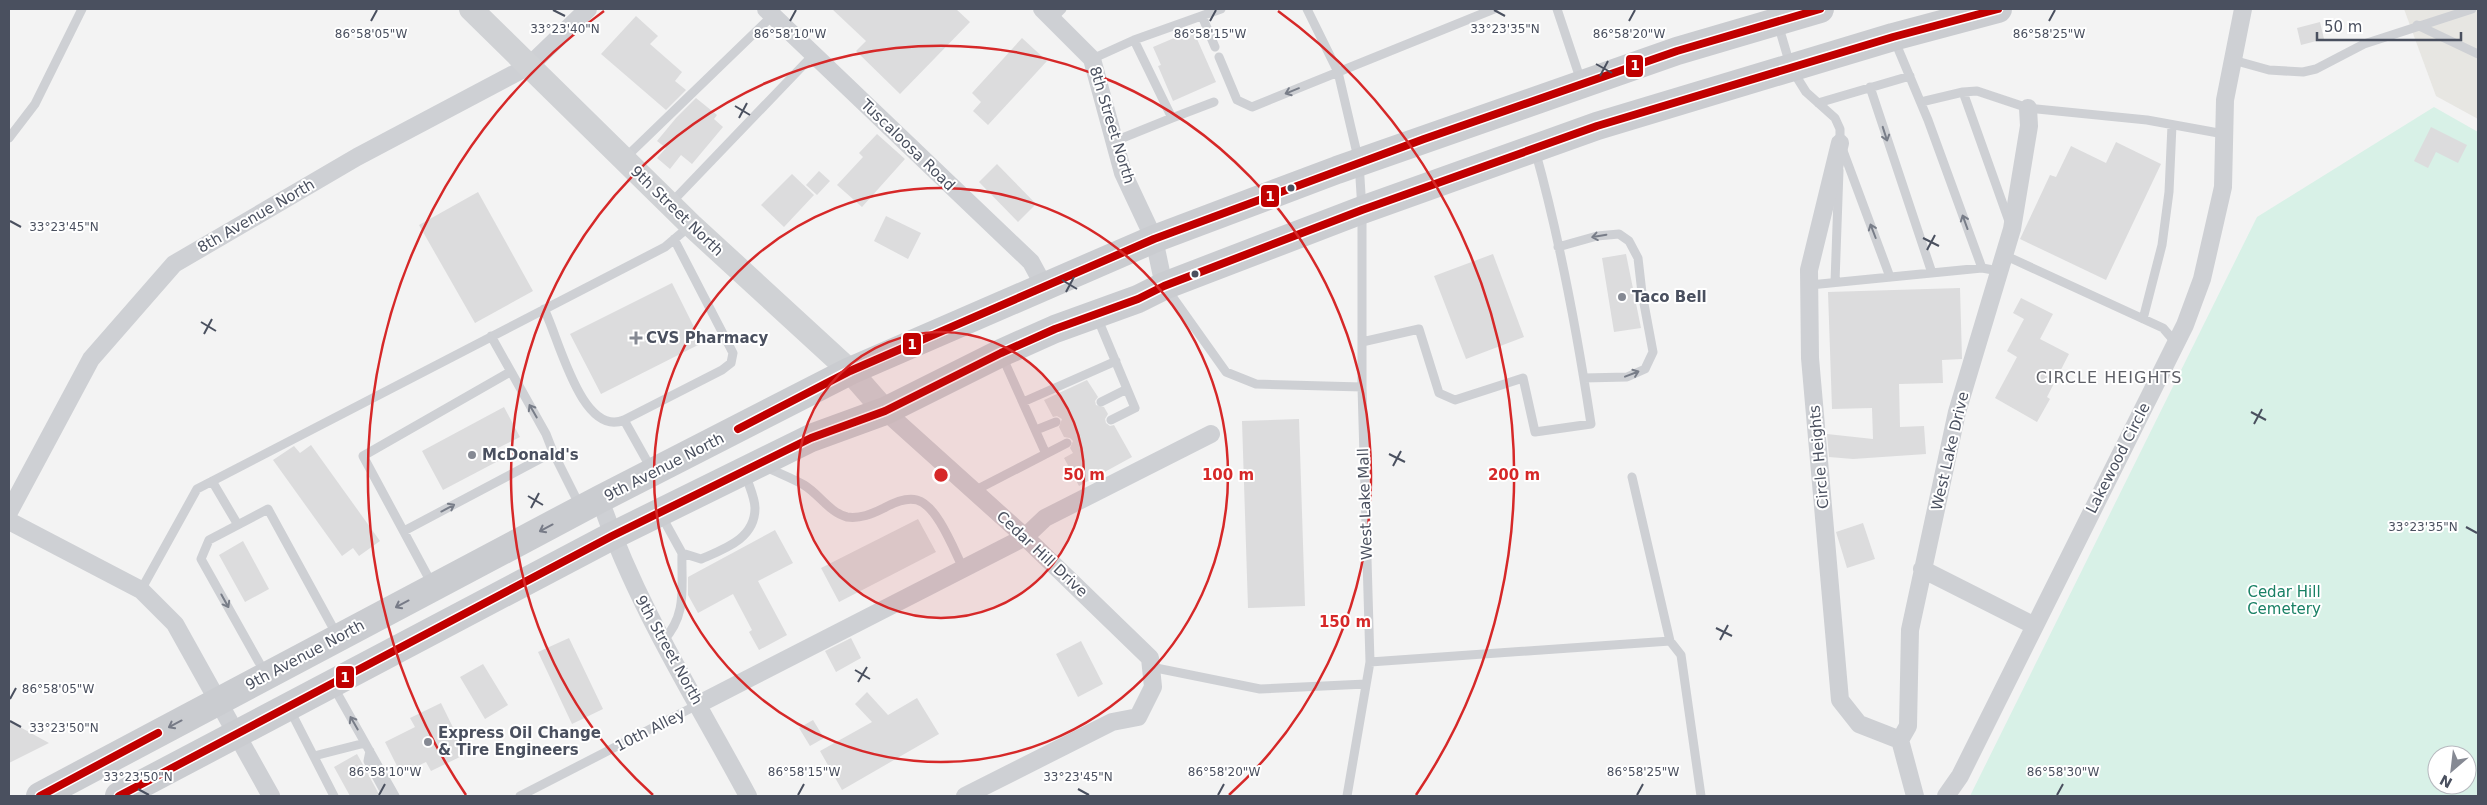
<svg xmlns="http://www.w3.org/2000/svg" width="2487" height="805" viewBox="0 0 2487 805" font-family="'DejaVu Sans',sans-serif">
	<rect width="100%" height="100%" fill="#f3f3f3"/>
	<path fill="#e7e6e2" d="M2404 9H2478V119L2436 96Z"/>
	<path fill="#d8f1e7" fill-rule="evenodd" d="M2434 107 2478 132V796H1970L2257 217ZM2437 755H2467V785H2437Z"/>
	<path fill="#dcdcdd" d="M832 9H956L970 22 900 94 856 51 866 41Z
		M636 16 658 36 650 44 682 72 675 81 686 90 666 110 601 54Z
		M2320 22 2324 39 2301 45 2297 28Z
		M1193 30 1216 82 1173 101 1158 66 1161 65 1153 47Z
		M1022 38 1047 61 988 125 973 111 981 102 972 93Z
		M696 98 717 115 714 119 723 127 692 164 681 155 670 169 657 158 666 148 657 141 676 118Z
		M2431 127 2467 145 2458 163 2436 152 2428 168 2414 161Z
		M877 134 905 159 862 207 837 185 863 157 859 153Z
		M2116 142 2161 164 2106 280 2020 239 2050 175 2056 177 2071 146 2106 163Z
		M997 164 1036 204 1018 222 979 182Z
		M819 171 830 181 817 195 806 185Z
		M792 174 814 195 784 227 761 205Z
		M478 192 533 291 475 323 419 225Z
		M886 216 921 233 908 259 874 241Z
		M1493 254 1524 337 1466 359 1434 276Z
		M1626 254 1641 328 1614 332 1602 258Z
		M672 283 702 343 601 394 570 334Z
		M1960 288 1962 359 1942 360 1943 383 1899 384 1900 427 1924 426 1926 454 1853 459 1829 457 1827 434 1873 439 1872 408 1832 409 1828 292Z
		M2021 298 2053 314 2040 339 2069 354 2047 397 2050 399 2037 422 1995 398 2017 357 2007 351 2024 319 2013 313Z
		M1087 380 1098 397 1095 401 1096 405 1104 407 1108 414 1105 419 1106 423 1110 426 1114 425 1132 457 1079 486 1064 458 1073 453 1070 448 1073 441 1070 438 1064 437 1059 427 1062 419 1057 416 1053 417 1044 400Z
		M504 407 520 437 496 449 502 459 443 490 422 451Z
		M1299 419 1305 606 1248 608 1242 421Z
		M311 445 380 541 359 556 353 548 342 556 273 460 294 446 300 453Z
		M918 519 936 552 839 602 821 568Z
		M1863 523 1875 559 1847 568 1836 532Z
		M775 530 793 563 758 581 787 635 759 650 749 632 752 630 733 594 698 613 688 595V577Z
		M243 541 269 589 245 602 219 555Z
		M569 638 603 709 572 724 538 652Z
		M851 638 861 658 836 672 825 651Z
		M1081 641 1103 684 1078 697 1056 654Z
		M483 664 508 705 485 719 460 677Z
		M867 692 888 715 917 698 939 734 842 790 820 751 872 722 855 704Z
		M441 703 466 754 431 771 426 762 401 774 385 742 415 727 410 718Z
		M813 720 824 738 810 746 799 728Z
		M9 721 49 743 9 763Z
		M357 754 362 763 380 796H350L334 767Z"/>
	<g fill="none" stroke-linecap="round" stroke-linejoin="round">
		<path stroke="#ced0d4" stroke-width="9" d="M1307 9 1338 72 1359 162 1362 210V387L1370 662 1347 796
			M1557 9 1581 81
			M1202 16 1215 47
			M1052 19 1062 9
			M1778 24 1791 68 1806 92 1835 118 1840 129V145
			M2417 25 2478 54
			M1894 39 1928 120 1982 268
			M1219 57 1237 100 1252 107 1494 9
			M1092 59 1134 40
			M2233 60 2269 70 2303 72 2316 69 2364 44 2472 9
			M1870 87 1932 273
			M1963 92 2010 224
			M1921 102 1963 92 1977 91 2028 108 2147 120 2224 134
			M1818 103 1910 76
			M1172 118 1214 102
			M9 138 35 104 82 9
			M1115 141 1172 118 1134 40 1221 9
			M1842 148 1890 277
			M624 159 773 15
			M670 204 814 54
			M1558 247 1597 236 1619 234 1629 241 1638 258 1642 293 1653 352 1645 369 1627 377 1584 378
			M2004 255 2163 328 2176 343
			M1835 282 1839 170
			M1810 285 1982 268 1999 271
			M1167 289 1226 372 1256 384 1362 387
			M544 309C558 335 581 438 624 420L722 370 731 363 733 353 674 239
			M1097 317 1135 408 1111 420
			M2143 319 2162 245 2169 192 2172 125
			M491 336 546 434 553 452 580 506
			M1362 342 1419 329 1439 393 1455 400 1523 378 1535 432 1591 424C1577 332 1560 239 1535 150
			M1002 356 1046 454
			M1023 402 1116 361
			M1101 402 1127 389
			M624 420 652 470
			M1036 430 1056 422
			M766 467C778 473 792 478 804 485 819 494 830 513 847 517 860 519 872 514 884 508 893 503 906 497 917 500 937 505 954 550 963 568
			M1632 477 1670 641 1681 655 1701 796
			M212 481 238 525
			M974 491 1067 443
			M661 515 682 553 701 559C724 549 755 539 755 508 755 497 748 484 745 473
			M404 531 553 452
			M432 584 363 456 510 372
			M141 590 197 489 665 247 691 225
			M663 641C688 614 681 587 682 553
			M1370 662 1670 641
			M1151 667 1260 689 1366 684
			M265 673 201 559 209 540 268 509 337 635
			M333 686 395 796
			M290 710 334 796
			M370 751 368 761 387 796
			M314 756 365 743
			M520 796 699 704"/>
		<path stroke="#ced0d4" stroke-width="18" d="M766 9 1031 262 1044 286
			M1042 9 1092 59 1123 173 1154 239 1164 286
			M1840 143 1809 270 1810 358 1840 700 1859 724 1900 740
			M885 411 1025 537 1150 658 1153 687 1138 717 1112 722 965 796
			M600 499C635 604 696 699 748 796
			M9 512 91 359 174 264 357 157 529 66 588 9
			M9 521 141 590 175 624 271 796
			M1922 569 2033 625
			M699 704 1025 537 1045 518 1211 434
			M1915 796 1900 740 1908 726 1910 630 1957 412 2012 229 2029 126 2028 108
			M1946 796 1960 776 2185 325 2202 279 2223 187 2225 100 2243 9"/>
		<path stroke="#d0d2d5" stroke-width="24" d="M471 9 691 225 850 371 885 411"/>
		<path stroke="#caccd0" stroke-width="28" d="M40 796 600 499 850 371 1154 239 1337 170 1677 51 1820 9
			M119 796 612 536 811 438 885 411 1001 353 1055 329 1138 299 1164 286 1362 210 1597 126 1893 37 1998 9"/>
		<defs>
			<path id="bus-1" d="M738 429 850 371 1154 239 1424 139 1677 51 1820 9
				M40 796 158 733
				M119 796 612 536 811 438 885 411 1001 353 1055 329 1138 299 1164 286 1362 210 1597 126 1893 37 1998 9"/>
		</defs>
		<use href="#bus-1" stroke="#fff" stroke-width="11"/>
		<use href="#bus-1" stroke="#c00000" stroke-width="8"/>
	</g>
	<defs><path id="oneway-shaft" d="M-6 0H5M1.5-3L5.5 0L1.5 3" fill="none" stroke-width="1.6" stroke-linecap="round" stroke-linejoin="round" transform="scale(1.25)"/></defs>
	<g stroke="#787d88">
		<use href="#oneway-shaft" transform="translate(1292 91) rotate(158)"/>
		<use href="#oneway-shaft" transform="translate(1885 134) rotate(72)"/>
		<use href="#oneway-shaft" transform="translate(1965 222) rotate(-110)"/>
		<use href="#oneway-shaft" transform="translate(1873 231) rotate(-111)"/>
		<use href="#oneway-shaft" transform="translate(1599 236) rotate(170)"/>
		<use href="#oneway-shaft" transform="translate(1632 374) rotate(-21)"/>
		<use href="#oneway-shaft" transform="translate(533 411) rotate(-120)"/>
		<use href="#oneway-shaft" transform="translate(448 508) rotate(-28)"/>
		<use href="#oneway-shaft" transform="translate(225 601) rotate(61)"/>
		<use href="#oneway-shaft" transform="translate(354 723) rotate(-120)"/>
	</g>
	<g stroke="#777b87">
		<use href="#oneway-shaft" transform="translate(546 528) rotate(152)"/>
		<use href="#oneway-shaft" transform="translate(402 604) rotate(152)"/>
		<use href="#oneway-shaft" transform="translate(175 724) rotate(152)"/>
	</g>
	<path fill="none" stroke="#4a505f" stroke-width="2" d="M553 10 565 16M1494 10 1505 16M371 21 377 10M790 21 796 10M1210 21 1216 10M1629 21 1635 10M2049 21 2055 10M1596 64 1612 73M1600 76 1608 61M735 106 750 115M739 118 747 103M10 221 21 227M1923 238 1939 246M1927 250 1935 235M1062 280 1077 289M1066 292 1074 277M201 322 216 331M204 334 212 319M2251 412 2266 420M2254 424 2262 409M1389 454 1405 462M1393 466 1401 451M528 496 543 505M531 508 539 493M2466 527 2477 533M1716 628 1732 636M1720 640 1728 625M855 670 870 679M858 682 867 667M10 699 16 688M10 721 21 727M138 789 149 795M1078 789 1089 795M379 795 385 784M798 795 804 784M1218 795 1224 784M1637 795 1643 784M2057 795 2063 784"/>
	<circle cx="941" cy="475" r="143" fill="#d62828" fill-opacity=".12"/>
	<g fill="none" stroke="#d62828" stroke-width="2.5">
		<circle cx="941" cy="475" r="143"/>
		<circle cx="941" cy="475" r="287"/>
		<path d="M653 795A430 430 0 1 1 1229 795"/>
		<path d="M466 795A573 573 0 0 1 604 11M1278 11A573 573 0 0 1 1416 795"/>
	</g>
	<g fill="#4a505f" stroke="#fff" stroke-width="2">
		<circle cx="1291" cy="188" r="4.5"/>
		<circle cx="1195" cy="274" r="4.5"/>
	</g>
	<g fill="#858993" stroke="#fff" stroke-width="2">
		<circle cx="1622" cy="297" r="5"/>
		<path d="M633.5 330.5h5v5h5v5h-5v5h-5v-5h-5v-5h5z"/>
		<circle cx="472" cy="455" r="5"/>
		<circle cx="428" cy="742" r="5"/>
	</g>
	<g text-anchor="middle" stroke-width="4" stroke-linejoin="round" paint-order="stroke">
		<g font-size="15" fill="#4a505f" stroke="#fff">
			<text transform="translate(1112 125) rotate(73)" y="5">8th Street North</text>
			<text transform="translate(908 145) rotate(44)" y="5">Tuscaloosa Road</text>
			<text transform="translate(677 211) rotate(44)" y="5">9th Street North</text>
			<text transform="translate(256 216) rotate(-30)" y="5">8th Avenue North</text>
			<text transform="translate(1950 451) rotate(-77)" y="5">West Lake Drive</text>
			<text transform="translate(1819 457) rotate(-95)" y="5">Circle Heights</text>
			<text transform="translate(2118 458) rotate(-63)" y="5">Lakewood Circle</text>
			<text transform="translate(664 467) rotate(-27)" y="5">9th Avenue North</text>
			<text transform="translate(1365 504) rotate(-92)" y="5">West Lake Mall</text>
			<text transform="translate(1042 554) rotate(43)" y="5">Cedar Hill Drive</text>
			<text transform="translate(669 650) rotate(61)" y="5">9th Street North</text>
			<text transform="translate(305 655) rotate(-28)" y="5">9th Avenue North</text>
			<text transform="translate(650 730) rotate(-27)" y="5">10th Alley</text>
		</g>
		<g font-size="15" font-weight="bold" fill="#4a505f" stroke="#fff" text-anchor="start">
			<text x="1632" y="302">Taco Bell</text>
			<text x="646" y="343">CVS Pharmacy</text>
			<text x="482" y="460">McDonald's</text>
			<text x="438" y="738">Express Oil Change<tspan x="438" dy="17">&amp; Tire Engineers</tspan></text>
		</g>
		<g font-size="15" fill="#198165" stroke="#fff">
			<text x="2284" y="597">Cedar Hill<tspan x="2284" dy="17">Cemetery</tspan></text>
		</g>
		<g font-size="16" letter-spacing="1" fill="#5e6067" stroke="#fff">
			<text x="2109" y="383">CIRCLE HEIGHTS</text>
		</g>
	</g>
	<g font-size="12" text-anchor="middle" fill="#4a505f" stroke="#fff" stroke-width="4" stroke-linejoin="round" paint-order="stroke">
		<text x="565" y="33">33°23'40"N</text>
		<text x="1505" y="33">33°23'35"N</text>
		<text x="371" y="38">86°58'05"W</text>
		<text x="790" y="38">86°58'10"W</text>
		<text x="1210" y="38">86°58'15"W</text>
		<text x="1629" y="38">86°58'20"W</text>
		<text x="2049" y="38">86°58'25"W</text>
		<text x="64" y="231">33°23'45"N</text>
		<text x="2423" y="531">33°23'35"N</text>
		<text x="58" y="693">86°58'05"W</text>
		<text x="64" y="732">33°23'50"N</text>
		<text x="385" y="776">86°58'10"W</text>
		<text x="804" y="776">86°58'15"W</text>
		<text x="1224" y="776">86°58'20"W</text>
		<text x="1643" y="776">86°58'25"W</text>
		<text x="2063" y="776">86°58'30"W</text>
		<text x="138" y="781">33°23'50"N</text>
		<text x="1078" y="781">33°23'45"N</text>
	</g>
	<circle cx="941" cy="475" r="8" fill="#d62828" stroke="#fff" stroke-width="2.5"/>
	<g font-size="15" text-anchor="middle" font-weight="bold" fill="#d62828" stroke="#fff" stroke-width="4" stroke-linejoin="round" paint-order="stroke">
		<text x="1084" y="480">50 m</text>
		<text x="1228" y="480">100 m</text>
		<text x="1514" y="480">200 m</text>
		<text x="1345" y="627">150 m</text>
	</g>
	<g stroke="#fff" stroke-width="2">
		<rect x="1625" y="54" width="19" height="24" rx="5" fill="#c00000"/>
		<rect x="1260" y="184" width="20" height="24" rx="5" fill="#c00000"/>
		<rect x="902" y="332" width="20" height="24" rx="5" fill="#c00000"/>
		<rect x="335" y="665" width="20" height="24" rx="5" fill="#c00000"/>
	</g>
	<g font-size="14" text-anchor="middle" font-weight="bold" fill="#fff">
		<text x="1635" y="70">1</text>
		<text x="1270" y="201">1</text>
		<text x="912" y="349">1</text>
		<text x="345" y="682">1</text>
	</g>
	<rect width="2487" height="805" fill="none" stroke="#4a505f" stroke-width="20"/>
	<g transform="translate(2452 770) rotate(208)"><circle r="24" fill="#ffffff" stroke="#b7b9bf"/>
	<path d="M0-4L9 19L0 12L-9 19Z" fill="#858993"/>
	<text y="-8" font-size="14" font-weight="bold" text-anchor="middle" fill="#4a505f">N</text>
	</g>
	<path d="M2317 32v8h144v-8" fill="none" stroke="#4a505f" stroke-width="2.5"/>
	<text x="2324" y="32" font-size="15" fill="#4a505f" stroke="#ffffff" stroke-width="4" paint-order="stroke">50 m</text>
</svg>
